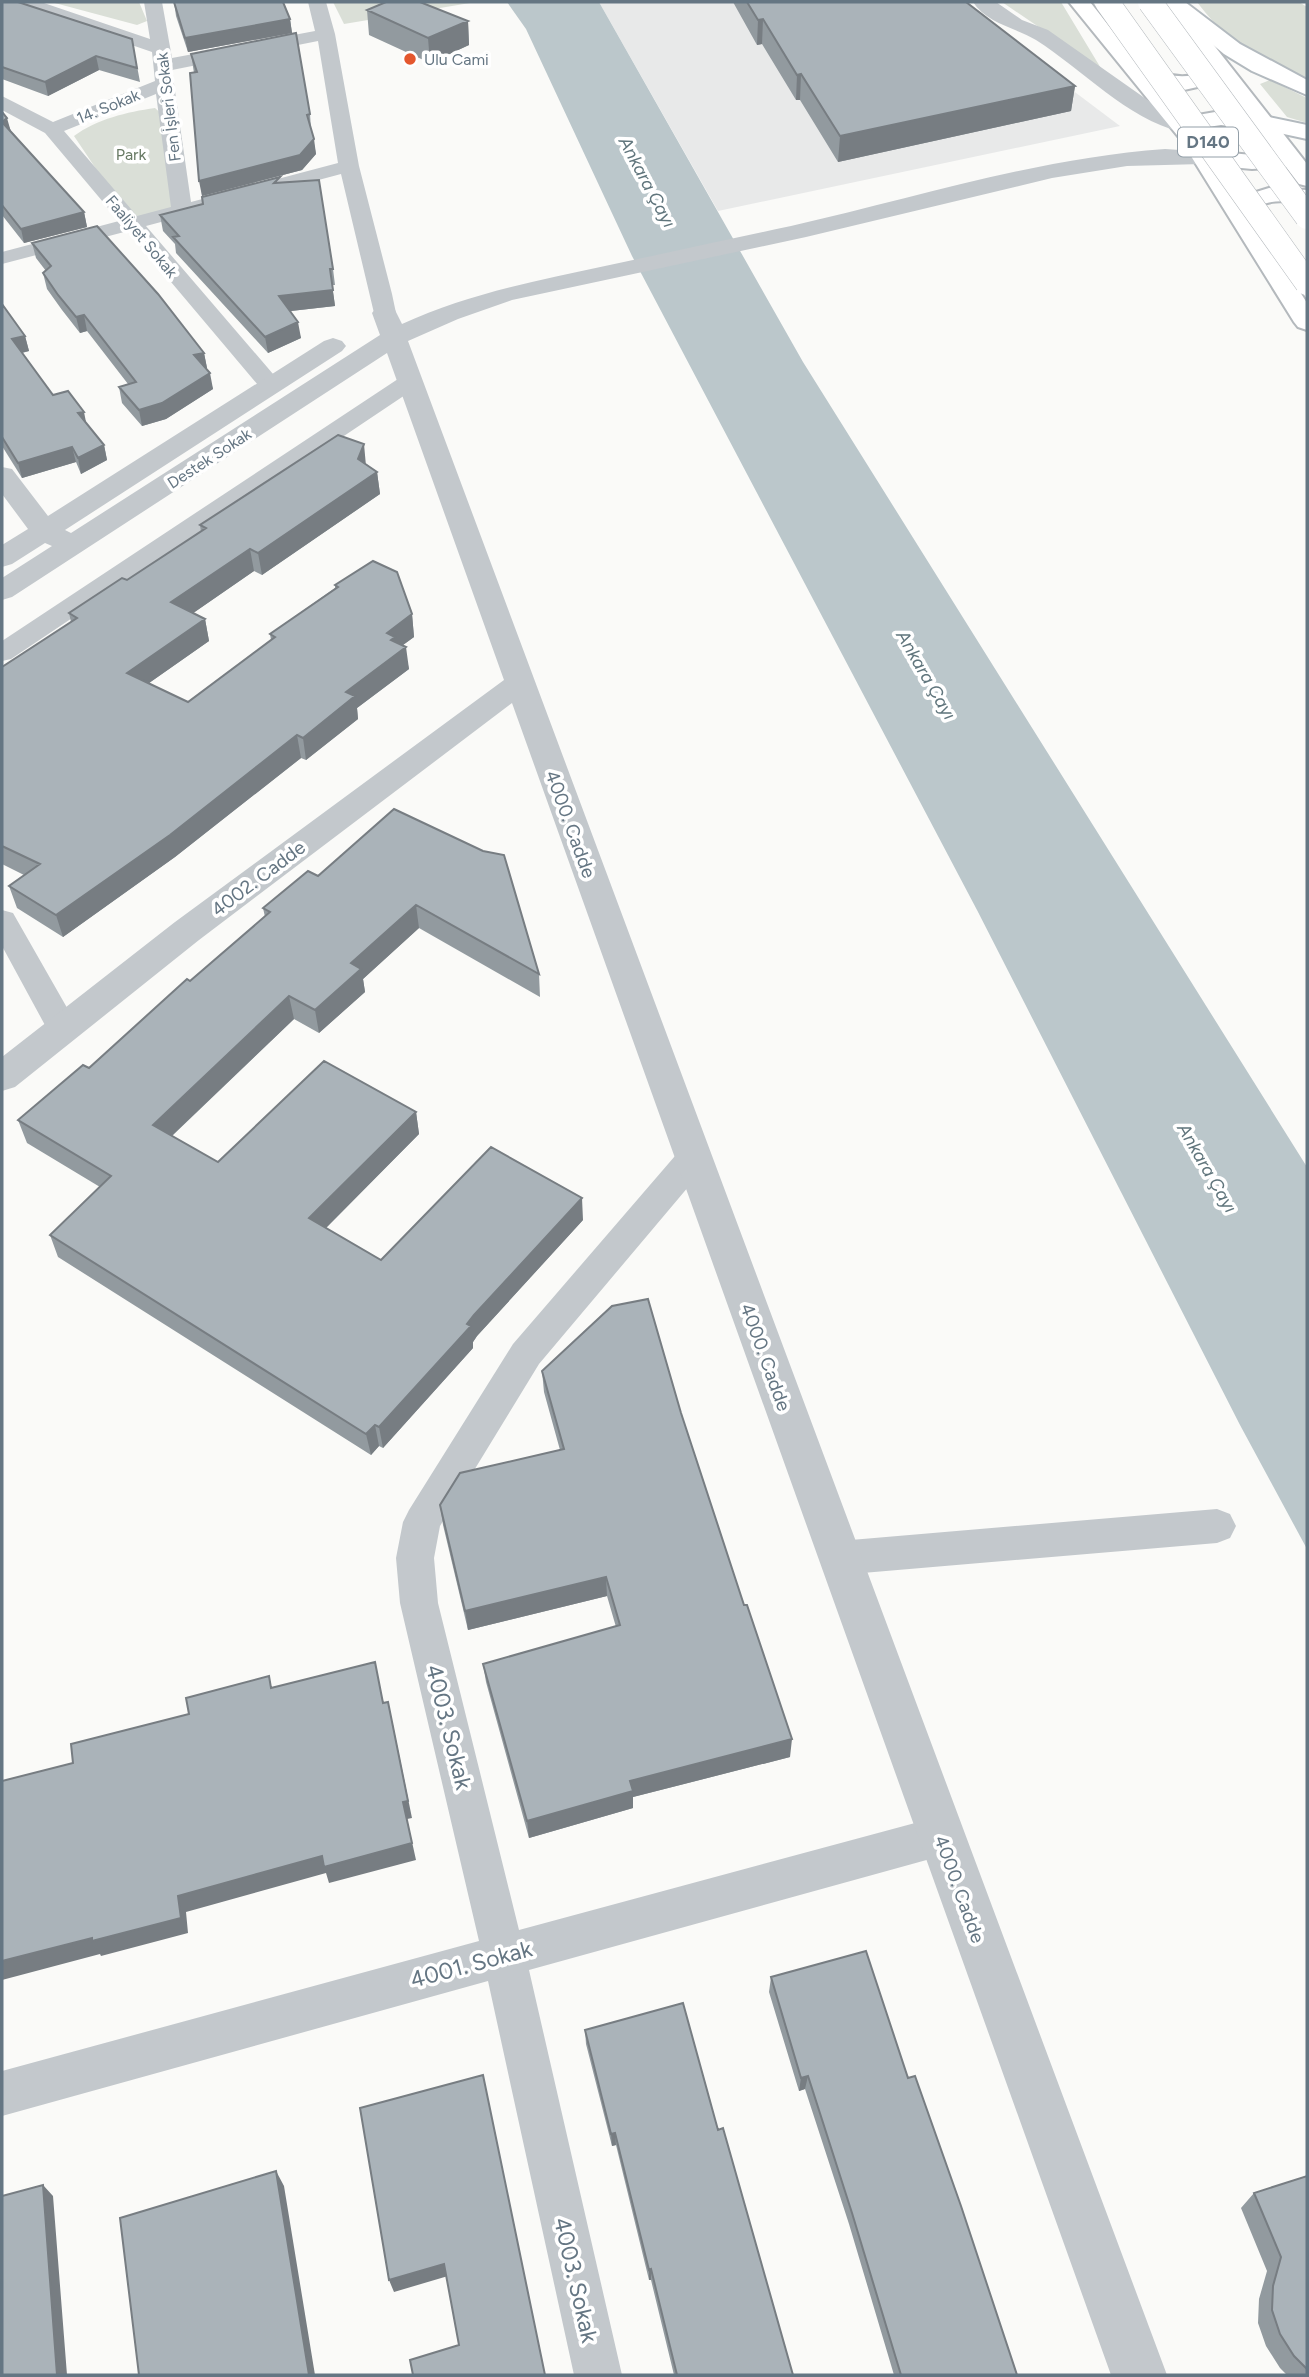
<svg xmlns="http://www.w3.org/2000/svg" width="1309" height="2377" viewBox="0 0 1309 2377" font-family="Figtree,sans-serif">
	<rect width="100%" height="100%" fill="#fafaf8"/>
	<path fill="#e8e9e9" d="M599 2H955L1120 126 718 211Z"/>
	<path fill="#dadfd7" d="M51 2H139L147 21 137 25Z
		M333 2H476L344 24Z
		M1002 2H1061L1102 70Z
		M1197 2H1299L1307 7V79C1257 57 1231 47 1197 2Z
		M1270 80 1307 98V123L1287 117 1260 84Z
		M155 108 166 118 172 214 133 224 74 136C97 119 127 112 155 108Z"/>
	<path fill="#bbc7cb" d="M507 2H599L803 362 1307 1167V1549L1240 1425 977 910 632 256 526 29Z"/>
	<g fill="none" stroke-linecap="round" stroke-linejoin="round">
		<defs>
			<path id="secondary" d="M1162 2H1185L1240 44 1307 80V95L1252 71 1224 54Z
				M1264 116 1307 125V139L1256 128 1253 123 1256 118Z"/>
			<path id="trunk" d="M1069 2H1090C1120 38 1150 92 1205 72L1206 64 1159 2H1180L1307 164V186L1299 184 1286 167 1252 169 1220 166 1240 197 1269 188 1307 190V204C1287 201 1266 197 1250 213L1307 303V330L1298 327 1294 322 1181 140ZM1220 82 1245 114 1221 111 1186 117 1161 87 1184 90ZM1221 125 1256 129 1276 154 1252 155 1210 151 1195 129Z"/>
		</defs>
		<use href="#secondary" stroke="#b3babf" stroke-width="4"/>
		<use href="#trunk" stroke="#b4b9bd" stroke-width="4"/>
		<path fill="#c3c8cc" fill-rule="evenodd" d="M15 2H41L150 39 144 2H162L172 58 315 31 308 2H326L335 34 359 166 392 294 396 313 393 318H377L374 313 341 174 146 226 279 381 282 386 279 391H263L128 231 2 264V252L119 221 45 133 2 110V96L53 122 155 81 152 52 18 6ZM318 41 338 163 191 202 172 70ZM156 94 171 207 137 216 64 131Z
			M409 375 417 377 420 382 417 387 11 659 2 661V641L401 377Z
			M2 910 13 913 78 1027 73 1035 62 1038 51 1035 46 1027 2 946Z
			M693 1145 705 1149 709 1158 705 1167 539 1364 440 1526 434 1558 438 1603 519 1930 941 1816 956 1822 962 1836 956 1850 941 1856 529 1970 622 2375H574L488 1981 2 2116V2071L479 1941 400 1603 396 1558 403 1522 409 1510 513 1344 681 1149Z
			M1217 1509 1230 1514 1236 1526 1230 1538 1217 1543 839 1575 826 1570 820 1558 826 1546 839 1541Z"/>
		<path fill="#c3c8cc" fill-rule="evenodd" d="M973 2H996L1022 20 1048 30 1149 101 1189 120 1192 125 1189 130 1181 132C1126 118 1083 70 1036 40 1016 28 986 23 973 2Z
			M1165 149 1210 152 1213 157 1210 162 1202 164 1127 166 1052 178 806 237 512 300 458 319 408 341 1167 2375H1111L512 703 199 940 15 1087 2 1091V1057L175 922 504 680 387 353 12 597 2 600V578L52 546 45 543 12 564 2 567V545L28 529 2 494V467L12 469 48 516 324 341 333 338 342 341 346 346 342 351 65 530 71 533 380 335 372 313 376 308 385 305 394 308 402 324C467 294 535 281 605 266 667 253 729 239 791 226 915 198 1038 158 1165 149Z"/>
		<use href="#secondary" fill="#fff" fill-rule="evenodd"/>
		<use href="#trunk" fill="#fff" fill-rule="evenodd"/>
		<defs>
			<path id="trunk-bridge" d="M1107 2 1307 283
				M1150 2 1307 217"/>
		</defs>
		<use href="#trunk-bridge" stroke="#b4b9bd" stroke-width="25" stroke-linecap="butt"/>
		<use href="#trunk-bridge" stroke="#fff" stroke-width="24"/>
	</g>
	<path fill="#929a9f" d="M2 2 132 39 140 82 99 70 48 96 2 79Z
		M174 2 290 19 292 33 188 52 176 16Z
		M733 2H966L1075 86 1071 111 838 162 800 100H796L762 44 757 45Z
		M367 10 468 21 469 45 430 63 369 35Z
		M191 54 310 114 311 129 316 154 302 170 202 196 194 73Z
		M2 111 11 131 84 212 87 227 24 243 2 215Z
		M281 183 333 269 335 285H332L335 306 291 311 301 338 268 353 176 253 175 244 163 231 160 215Z
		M32 243 204 353 207 368H206L213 389 166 419 142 426 122 403 119 387 128 384 87 331 80 333 62 310 47 289 43 273 46 271 36 258Z
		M2 304 25 336 29 351 22 353 53 395 87 424 104 445 107 460 81 474 76 462 22 478 2 446Z
		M366 464 377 472 380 494 262 575 254 571 193 613 205 619 209 641 149 683 188 702 271 640 270 634 335 588V585L412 614 414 637 403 645 409 669 357 708 358 719 306 760 301 758 175 857 63 937 17 908 9 886 24 875 2 864V667L71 622 69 613 127 580 201 532 200 525Z
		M394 809 539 974 540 997 419 928 363 979 365 992 319 1033 294 1019 172 1136 218 1162 416 1112 419 1134 326 1228 381 1260 583 1220 477 1336 473 1342V1348L383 1448 379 1446 371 1455 58 1257 50 1235 100 1187 27 1143 18 1120 89 1068 265 917 263 908 318 876Z
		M542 1371 681 1413 790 1757 633 1797V1808L529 1838 486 1682 483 1664 616 1627 607 1596 468 1630 443 1525 440 1505 560 1450 544 1392Z
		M771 1977 908 2078 1017 2375H894L849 2224 805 2089 799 2091 769 1992Z
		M585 2030 718 2130 793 2375H674L651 2280H649L616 2145 612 2146 586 2044Z
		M1307 2176V2375H1287L1280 2368 1266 2346 1258 2323 1259 2299 1267 2271 1241 2208 1254 2193Z"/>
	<path fill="#777d82" d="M290 19 292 33 188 52 185 38Z
		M763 19 762 44 757 45 758 20Z
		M468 21 469 45 430 63 428 38Z
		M96 56 99 70 48 96 45 82Z
		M801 74 800 100H796L797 75Z
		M1075 86 1071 111 838 162 840 136Z
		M7 118 11 132 2 122Z
		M314 139 316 154 302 170 202 196 199 181Z
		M84 212 87 227 24 243 21 229Z
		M330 269 335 306 282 312 279 296Z
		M84 315 87 331 80 333 76 317Z
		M298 322 301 338 268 353 265 337Z
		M25 336 29 351 16 354 12 339Z
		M204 353 207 368 197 371 194 355Z
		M210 373 213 389 166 419 142 426 139 410Z
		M84 412 87 427 78 413Z
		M364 444 366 466 358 459Z
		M104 445 107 460 81 474 78 458Z
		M72 447 76 462 22 478 18 463Z
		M377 472 380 494 262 575 258 553Z
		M250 549 254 571 176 625 171 602Z
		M412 614 414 637 396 650 406 647 409 669 357 708 358 719 306 760 303 738 346 692 387 633Z
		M205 619 209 641 132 695 127 673Z
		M297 735 301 758 175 857 63 937 56 915Z
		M416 905 419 928 363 979 365 992 319 1033 315 1010 351 963Z
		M289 996 294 1019 160 1147 153 1125Z
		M416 1112 419 1134 314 1240 309 1218Z
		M582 1198 583 1220 477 1336 473 1342V1348L383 1448 379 1427 474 1315Z
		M375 1425 379 1446 371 1455 366 1434Z
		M606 1577 607 1596 468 1630 465 1611Z
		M392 1720 412 1818 407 1819 416 1860 329 1883 326 1873 186 1912 188 1933 101 1956 100 1954 2 1980V1961L178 1896 403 1802Z
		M792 1739 790 1757 633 1797V1808L529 1838 527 1821 630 1781Z
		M808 2076 805 2089 799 2091 801 2078Z
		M615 2133 616 2145 612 2146 611 2134Z
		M276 2171 284 2186 315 2375H309Z
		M43 2185 53 2196 67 2375H57Z
		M444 2264 448 2276 394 2292 389 2280Z
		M651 2269V2280H649V2270Z"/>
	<path fill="#aab3b9" stroke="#777d82" stroke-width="2" d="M2 2H18L132 39 137 68 96 56 45 82 2 67Z
		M174 2H283L290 19 185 38Z
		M386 2H420L468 21 428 38 367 10Z
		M747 2H966L1075 86 840 136 801 74 797 75 763 19 758 20Z
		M296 33 310 114 307 115 314 139 300 155 199 181 190 73 197 72 191 54Z
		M2 112 7 118 2 122 84 212 21 229 2 205Z
		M280 177 274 183 319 180 333 269H330L333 290 279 296 298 322 265 337 173 237 179 236 160 215 203 204 202 197Z
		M97 226 158 294 204 353 194 355 210 373 162 403 139 410 119 387 136 382 84 315 76 317 58 295 43 273 51 266 32 243Z
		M2 304 25 336 12 339 53 395 68 391 84 412 78 413 104 445 78 458 72 447 18 463 2 437Z
		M338 435 364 444 358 459 377 472 258 553 250 549 171 602 205 619 127 673 188 702 275 637 270 634 338 587 335 585 373 561 397 572 412 614 387 633 395 637 391 640 406 647 346 692 355 696 303 738 297 735 170 835 56 915 9 886 40 864 2 846V667L77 618 69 613 122 578 127 580 206 528 200 525Z
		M394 809 483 851 504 855 539 974 416 905 351 963 361 969 315 1010 289 996 153 1125 218 1162 324 1061 416 1112 309 1218 381 1260 491 1147 582 1198 474 1315 467 1324 471 1326 379 1427 375 1425 366 1434 50 1235 111 1176 18 1120 83 1065 89 1068 187 979 190 981 270 912 263 908 308 871 318 876Z
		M648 1299 681 1413 744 1605H747L792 1739 630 1781 633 1791 527 1821 483 1664 620 1625 606 1577 465 1611 440 1505 460 1473 564 1449 542 1371 612 1306Z
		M375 1662 383 1703 388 1702 408 1801 403 1802 412 1843 324 1867 322 1856 178 1896 181 1918 92 1941V1938L2 1961V1781L73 1763 71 1744 189 1714 186 1698 269 1676 271 1688Z
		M866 1951 908 2078 915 2076 961 2206 1017 2375H901L852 2213 808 2076 801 2078 771 1977Z
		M683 2003 718 2130 723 2128 793 2375H677L651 2269 649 2270 615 2133 611 2134 585 2030Z
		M483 2075 545 2375H413L410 2360 459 2345 444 2264 389 2280 360 2108Z
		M276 2171 309 2375H139L120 2218Z
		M1307 2176V2369L1294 2356 1280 2334 1272 2310 1273 2286 1281 2257 1254 2193Z
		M43 2185 57 2375H2V2196Z"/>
	<circle fill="#e4572e" stroke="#fff" stroke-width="2.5" cx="410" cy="59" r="7"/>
	<g text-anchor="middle" stroke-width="7" stroke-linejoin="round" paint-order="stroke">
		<g font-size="16" fill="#657683" stroke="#fff" text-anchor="start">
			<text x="424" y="65">Ulu Cami</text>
		</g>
		<g font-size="16" fill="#657683" stroke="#fff">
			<text transform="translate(108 106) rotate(-22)" y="6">14. Sokak</text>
			<text transform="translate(168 107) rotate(-97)" y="6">Fen İşleri Sokak</text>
			<text transform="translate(142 236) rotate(50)" y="6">Faaliyet Sokak</text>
			<text transform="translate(209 458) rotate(-33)" y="6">Destek Sokak</text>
		</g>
		<g font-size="16" fill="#687a64" stroke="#fff">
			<text x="131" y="160">Park</text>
		</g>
		<rect fill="#fff" stroke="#939fa8" stroke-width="2" x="1178" y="127.5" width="60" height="29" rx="5"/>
		<g font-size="18" font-weight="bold" fill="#657683">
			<text x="1208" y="148">D140</text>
		</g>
		<g font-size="18" font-style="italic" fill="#60757c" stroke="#fff">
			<text transform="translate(647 182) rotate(62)" y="6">Ankara Çayı</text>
			<text transform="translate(926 675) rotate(60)" y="6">Ankara Çayı</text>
			<text transform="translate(1207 1168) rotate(60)" y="6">Ankara Çayı</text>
		</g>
		<g font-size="19" fill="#657683" stroke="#fff">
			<text transform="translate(571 824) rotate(70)" y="7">4000. Cadde</text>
			<text transform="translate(258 878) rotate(-37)" y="7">4002. Cadde</text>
			<text transform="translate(766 1357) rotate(70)" y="7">4000. Cadde</text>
			<text transform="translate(960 1889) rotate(70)" y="7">4000. Cadde</text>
		</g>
		<g font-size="23" fill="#657683" stroke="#fff">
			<text transform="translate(449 1727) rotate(76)" y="8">4003. Sokak</text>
			<text transform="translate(471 1964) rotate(-15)" y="8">4001. Sokak</text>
			<text transform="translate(576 2280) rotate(77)" y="8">4003. Sokak</text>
		</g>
	</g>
	<rect width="1309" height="2377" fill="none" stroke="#657683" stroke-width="7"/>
</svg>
